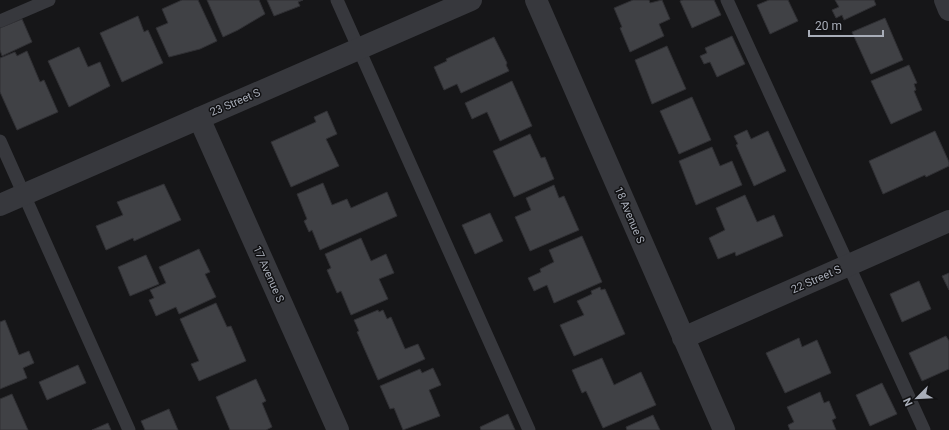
<svg xmlns="http://www.w3.org/2000/svg" width="949" height="430" viewBox="0 0 949 430" font-family="Roboto,sans-serif">
	<rect width="100%" height="100%" fill="#161618"/>
	<path fill="#404145" stroke="#303034" d="M182 0H198L217 41 200 49 169 57 156 28 168 23 162 9Z
		M207 0H259L265 14 238 30 223 37Z
		M267 0H303L298 2 300 6 274 16Z
		M633 0H649L650 3 662 0 670 19 659 24 664 36 630 52 620 28 622 27 614 8Z
		M683 0H714L721 15 692 28 680 1Z
		M769 0H788L798 21 770 34 757 5Z
		M835 0H874L876 5 844 20 842 15 836 18 832 10 839 7Z
		M138 16 144 32 148 30 163 63 122 82 100 33Z
		M885 18 903 60 871 74 852 32Z
		M22 19 32 42 2 56 0 50V28Z
		M732 36 745 64 717 77 710 62 704 64 700 56 707 53 705 48Z
		M494 37 507 63 506 65 509 71 461 93 457 84 444 90 434 67 447 61 446 59Z
		M667 46 686 89 652 104 635 60Z
		M79 47 88 67 100 62 110 86 69 107 48 61Z
		M27 51 40 82 44 80 58 112 17 130 0 92V58L15 52 17 56Z
		M909 65 917 83 914 84 916 90 914 91 922 110 891 124 871 81Z
		M512 81 532 126 500 141 487 112 472 119 465 103Z
		M692 97 711 140 679 154 660 111Z
		M327 111 337 134 326 139 339 166 291 187 271 142 316 122 314 117Z
		M747 130 751 139 768 131 786 171 754 186 736 145 738 144 734 136Z
		M935 131 949 162V166L926 177 925 175 883 194 869 161Z
		M530 134 541 158 545 157 554 179 514 197 493 151Z
		M712 147 720 166 732 161 742 185 696 205 679 161Z
		M323 183 332 205 347 199 351 208 387 192 397 216 320 250 312 230 309 232 304 221 307 219 297 194Z
		M164 184 181 220 134 241 133 238 106 250 96 226 123 215 117 202Z
		M554 185 559 198 564 196 579 230 530 251 515 217 531 210 526 198Z
		M745 195 757 222 774 215 783 236 736 256 735 252 718 259 709 238 725 230 716 208Z
		M490 213 503 241 475 254 462 225Z
		M582 236 602 282 554 303 547 285 534 291 528 278 541 272 540 269 554 262 549 250Z
		M361 238 371 261 386 254 394 273 379 279 388 299 351 315 341 291 337 293 327 270 331 268 325 254Z
		M199 249 210 272 205 274 216 297 179 314 176 307 156 316 149 300 154 298 150 290 166 283 159 267Z
		M146 255 159 284 130 296 118 267Z
		M949 273V290L942 276Z
		M919 281 931 309 902 322 890 294Z
		M600 287 601 290 605 289 625 334 574 356 560 325 584 315 577 301 592 294 591 291Z
		M216 303 227 327 231 326 246 361 199 381 191 364 199 361 180 319Z
		M378 310 379 312 383 310 387 319 391 317 405 349 418 344 425 359 378 380 357 332 359 331 354 320Z
		M5 320 19 355 29 351 34 363 23 368 27 378 0 389V322Z
		M946 336 949 341V369L922 381 909 353Z
		M799 338 802 347 817 340 831 373 785 393 766 353Z
		M602 358 614 385 641 372 656 405 603 428 586 391 582 393 572 370Z
		M78 365 86 383 47 400 39 382Z
		M433 368 441 385 429 390 440 416 403 430 394 408 390 409 380 386 420 369 422 373Z
		M256 379 266 401 262 403 272 427 266 430H230L216 397Z
		M882 383 897 414 870 426 856 395Z
		M820 392 824 403 829 401 836 418 832 420 836 430H790L788 425 794 422 787 407Z
		M12 394 28 430H0V399Z
		M169 409 178 430H145L141 421Z
		M508 414 515 430H481L480 427Z
		M653 415 660 430H627L626 427Z
		M108 423 111 430H92Z"/>
	<g fill="none" stroke-linecap="round" stroke-linejoin="round">
		<path stroke="#37383d" stroke-width="13" d="M337 0 529 430
			M727 0 924 430
			M0 21 49 0
			M0 141 129 430"/>
		<path stroke="#37383d" stroke-width="22" d="M536 0 724 430
			M945 0 949 10
			M199 118 338 430
			M0 205 471 0
			M683 338 949 221"/>
	</g>
	<g text-anchor="middle" stroke-width="3" stroke-linejoin="round" paint-order="stroke">
		<g font-size="11" fill="#a8adb8" stroke="#111113">
			<text transform="translate(235 102) rotate(-23)" y="4">23 Street S</text>
			<text transform="translate(630 215) rotate(67)" y="4">18 Avenue S</text>
			<text transform="translate(269 274) rotate(66)" y="4">17 Avenue S</text>
			<text transform="translate(816 279) rotate(-24)" y="4">22 Street S</text>
		</g>
	</g>
	<g transform="translate(917 398) rotate(246)" stroke="#111113" stroke-width="3" paint-order="stroke">
	<path d="M0-3L7 15L0 10L-7 15Z" fill="#a8adb8"/>
	<text y="-6" font-size="11" font-weight="bold" text-anchor="middle" fill="#a8adb8">N</text>
	</g>
	<path d="M809 30v6h74v-6" fill="none" stroke="#a8adb8" stroke-width="2"/>
	<text x="815" y="30" font-size="12" fill="#a8adb8" stroke="#111113" stroke-width="3" paint-order="stroke">20 m</text>
</svg>
